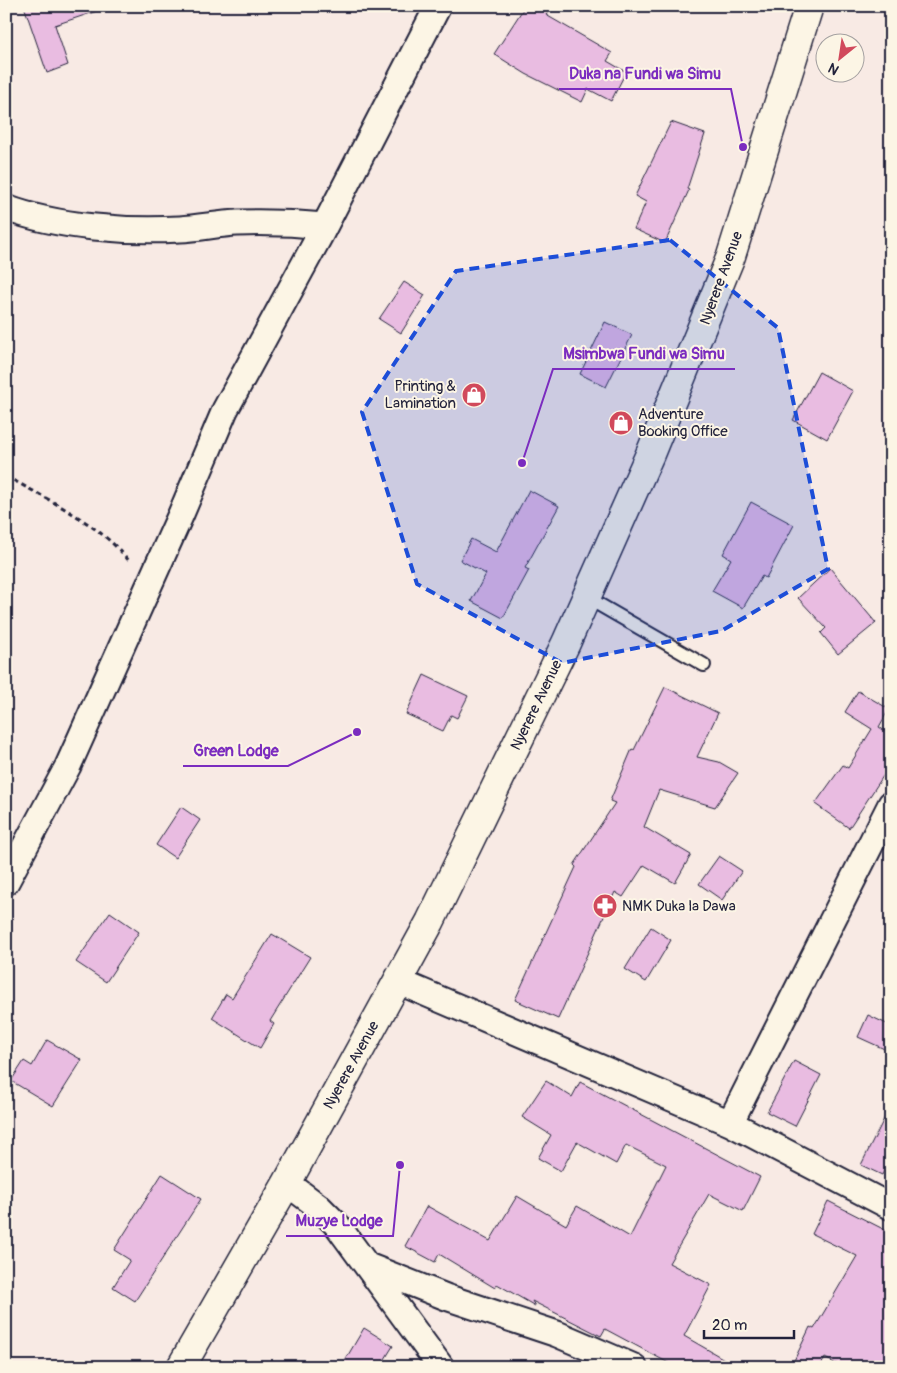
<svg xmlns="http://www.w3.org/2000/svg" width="897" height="1373" viewBox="0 0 897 1373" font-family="Pangolin,sans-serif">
	<rect width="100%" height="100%" fill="#f8eae4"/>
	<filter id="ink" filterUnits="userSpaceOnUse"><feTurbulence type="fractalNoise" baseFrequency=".02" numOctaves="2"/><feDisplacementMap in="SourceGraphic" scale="10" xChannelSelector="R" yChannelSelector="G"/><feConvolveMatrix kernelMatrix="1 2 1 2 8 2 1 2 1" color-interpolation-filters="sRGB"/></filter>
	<g filter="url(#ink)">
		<path fill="#e9bce1" stroke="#22223b" d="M24 6H96L97 11 55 25 68 65 47 73Z
			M525 6H552L546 15 612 53 607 61 626 72 611 101 588 89 582 102 526 74 494 54Z
			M671 122 705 134 687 189 689 190 665 243 634 229 646 202 635 196Z
			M404 282 425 295 401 333 379 319Z
			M605 322 632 335 606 387 580 374Z
			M819 372 853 391 827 439 793 420Z
			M529 490 559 506 525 568 529 570 503 618 471 601 486 574 460 560 471 539 496 552Z
			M751 502 794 525 766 578 762 576 743 608 712 591 731 559 723 554Z
			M830 568 876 623 838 654 821 633 826 628 798 598Z
			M424 675 468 696 457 718 451 715 443 731 406 714Z
			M665 687 718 713 697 757 719 762 738 773 715 807 659 790 644 827 691 855 675 883 644 865 623 897 615 892 558 1019 515 1000 576 867 574 865 615 803 610 801 632 749 634 750Z
			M858 691 889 709 879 727 891 735V764L849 828 815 804 843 765 848 768 872 729 845 712Z
			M181 807 200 820 175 858 156 845Z
			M719 856 742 871 722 900 699 884Z
			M110 912 139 932 106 982 76 962Z
			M651 927 671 940 646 982 625 969Z
			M272 934 310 957 270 1021 274 1024 260 1048 212 1018 226 994 232 998Z
			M868 1015 891 1026V1052L858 1037Z
			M47 1040 82 1060 53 1106 11 1081 24 1061 32 1066Z
			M794 1061 821 1075 795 1126 767 1112Z
			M546 1081 572 1097 580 1082 760 1177 743 1211 709 1194 669 1263 711 1285 684 1336 738 1367H676L605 1329 601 1336 532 1301 535 1306 497 1284 495 1288 439 1254 435 1262 405 1246 427 1206 490 1241 517 1196 566 1225 577 1206 630 1237 666 1165 626 1145 616 1164 577 1142 561 1171 538 1158 551 1135 522 1117Z
			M891 1105V1157L882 1175 861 1165Z
			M162 1174 201 1199 135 1301 113 1287 130 1260 114 1250Z
			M828 1201 891 1233V1367H842L825 1358 820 1367H791L810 1327 814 1329 857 1256 812 1234Z
			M364 1328 393 1346 380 1367H341Z"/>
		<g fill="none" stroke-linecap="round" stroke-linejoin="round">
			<defs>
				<path id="service" d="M586 597 704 665"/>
				<path id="minor" d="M6 208C57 227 125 232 180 229 199 228 218 224 237 223 266 222 295 223 324 226
					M6 882 68 766 181 514 225 410 320 235 438 6
					M397 981 730 1123 891 1207
					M730 1123 891 804
					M287 1183 319 1207 337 1225 441 1367
					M368 1266 446 1297 557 1334 634 1367"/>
				<path id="primary" d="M181 1367 287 1183 430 922 566 643 650 454 731 256 809 6"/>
			</defs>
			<use href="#service" stroke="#22223b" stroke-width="16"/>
			<use href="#minor" stroke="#22223b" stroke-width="29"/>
			<use href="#primary" stroke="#22223b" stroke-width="31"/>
			<path stroke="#22223b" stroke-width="3" stroke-dasharray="5 4" stroke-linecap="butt" d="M6 476C48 500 99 523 130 562"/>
			<use href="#service" stroke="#fcf5e5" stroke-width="12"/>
			<use href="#minor" stroke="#fcf5e5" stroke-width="25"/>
			<use href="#primary" stroke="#fcf5e5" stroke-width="28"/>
		</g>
	</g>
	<path fill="#1d4ed8" fill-opacity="0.2" stroke="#1d4ed8" stroke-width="4" stroke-dasharray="10 6" stroke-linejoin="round" d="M670 240 778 328 828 569 721 631 562 663 417 584 362 412 456 271Z"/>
	<defs>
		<symbol id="shop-disc" viewBox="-11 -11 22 22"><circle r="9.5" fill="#d1495b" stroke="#fcf5e5"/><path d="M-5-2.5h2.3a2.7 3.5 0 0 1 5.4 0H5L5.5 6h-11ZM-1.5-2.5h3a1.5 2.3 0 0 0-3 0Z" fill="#fff"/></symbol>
		<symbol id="pharmacy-disc" viewBox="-11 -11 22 22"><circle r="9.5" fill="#d1495b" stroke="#fcf5e5"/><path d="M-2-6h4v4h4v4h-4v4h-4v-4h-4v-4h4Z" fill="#fff"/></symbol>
	</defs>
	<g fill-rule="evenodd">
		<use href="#shop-disc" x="460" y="381" width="28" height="28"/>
		<use href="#shop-disc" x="607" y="409" width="28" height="28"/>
		<use href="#pharmacy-disc" x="591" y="892" width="28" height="28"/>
	</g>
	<g text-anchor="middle" stroke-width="4" stroke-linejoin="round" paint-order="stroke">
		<g font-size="15" fill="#22223b" stroke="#fcf5e5">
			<text transform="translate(721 278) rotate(-70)" y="5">Nyerere Avenue</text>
			<text transform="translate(536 705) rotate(-64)" y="5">Nyerere Avenue</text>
			<text transform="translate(351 1065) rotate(-61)" y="5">Nyerere Avenue</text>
		</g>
		<g font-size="15" fill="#22223b" stroke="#fcf5e5" text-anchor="start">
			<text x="456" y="391" text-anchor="end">Printing &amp;<tspan x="456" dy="17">Lamination</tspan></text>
			<text x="638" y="419">Adventure<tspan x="638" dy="17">Booking Office</tspan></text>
			<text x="622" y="911">NMK Duka la Dawa</text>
		</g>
	</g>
	<path fill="none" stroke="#7b2cbf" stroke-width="2" d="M743 147L731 89H559M522 463L553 369H735M357 732L288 766H183M400 1165L393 1236H286"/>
	<g fill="#7b2cbf" stroke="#fcf5e5" stroke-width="2">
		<circle cx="743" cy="147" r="5"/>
		<circle cx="522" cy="463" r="5"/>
		<circle cx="357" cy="732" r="5"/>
		<circle cx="400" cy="1165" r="5"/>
	</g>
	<g font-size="16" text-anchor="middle" font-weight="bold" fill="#7b2cbf" stroke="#fcf5e5" stroke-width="4" stroke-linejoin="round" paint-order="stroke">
		<text x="645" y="79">Duka na Fundi wa Simu</text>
		<text x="644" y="359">Msimbwa Fundi wa Simu</text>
		<text x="236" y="756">Green Lodge</text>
		<text x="339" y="1226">Muzye Lodge</text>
	</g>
	<rect width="897" height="1373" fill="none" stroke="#fcf5e5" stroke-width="25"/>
	<rect x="12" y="12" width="872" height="1348" fill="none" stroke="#22223b" stroke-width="2" filter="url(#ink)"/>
	<g transform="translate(840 58) rotate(210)"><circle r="24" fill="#fcf5e5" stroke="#a5a1a1"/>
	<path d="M0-4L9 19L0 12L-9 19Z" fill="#d1495b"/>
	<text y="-8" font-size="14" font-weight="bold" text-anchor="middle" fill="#22223b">N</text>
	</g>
	<path d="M704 1330v8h90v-8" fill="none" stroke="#22223b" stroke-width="2.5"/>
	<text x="712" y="1330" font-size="15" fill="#22223b" stroke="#fcf5e5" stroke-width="4" paint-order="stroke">20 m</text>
</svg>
